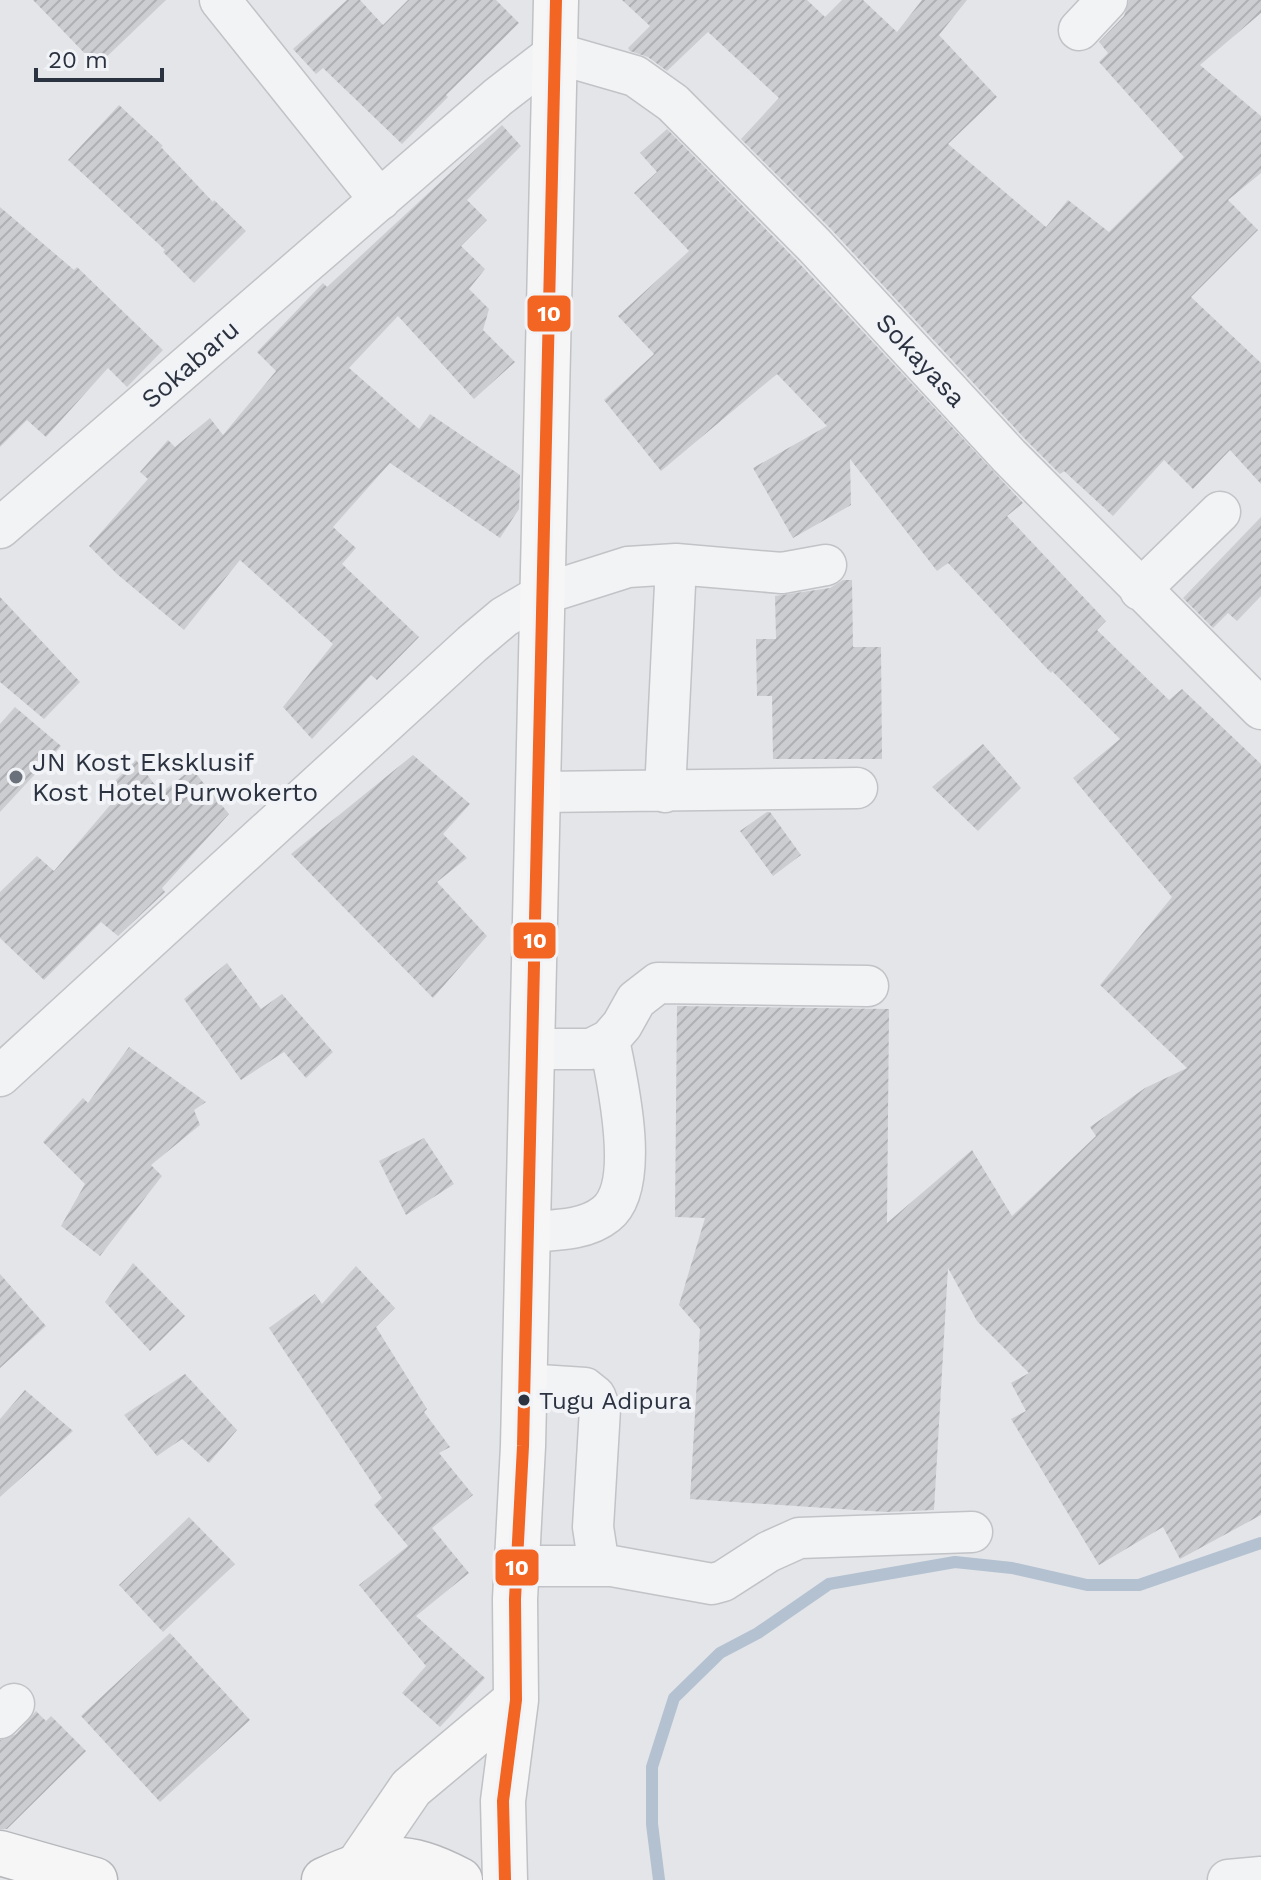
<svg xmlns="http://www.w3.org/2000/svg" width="1261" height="1880" viewBox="0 0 1261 1880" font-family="'Work Sans',sans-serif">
	<defs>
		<pattern id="building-hatch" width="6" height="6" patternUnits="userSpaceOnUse" patternTransform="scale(2)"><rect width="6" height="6" fill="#cbcdd0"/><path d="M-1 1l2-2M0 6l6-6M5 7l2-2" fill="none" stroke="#aeb0b4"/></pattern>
	</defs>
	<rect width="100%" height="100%" fill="#e3e5e8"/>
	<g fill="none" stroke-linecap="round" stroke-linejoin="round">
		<path stroke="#b3c1d1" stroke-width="12" d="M659 1880 652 1824V1767L674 1698 720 1653 758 1633 829 1584 955 1562 1012 1568 1087 1585H1139L1261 1543"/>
	</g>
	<path fill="url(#building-hatch)" d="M33 0H166L97 66Z
		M347 0H360L383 25 408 0H496L519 23 446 95 448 97 402 144 323 68 316 74 293 49Z
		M622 0H807L825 17 842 0H863L897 32 922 0H967L939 35 997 97 948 144 1046 227 1068 200 1109 232 1184 157 1099 62 1108 53 1099 42 1124 16 1129 0H1261V13L1200 65 1261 116V173L1228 200 1258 230 1191 297 1261 363V484L1230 450 1193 489 1164 460 1113 516 1064 471 1060 474 1026 440 831 229 741 139 779 98 708 32 667 71 648 57 630 51 628 48 650 26Z
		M119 105 163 146 161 147 213 202 214 200 246 231 194 283 163 252 165 250 68 160Z
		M502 125 521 146 467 200 487 220 461 246 485 269 469 289 489 309 483 330 515 362 474 399 398 316 349 368 419 429 430 414 520 475 519 509 500 538 390 463 333 527 356 548 342 564 419 637 377 680 371 675 312 739 283 707 333 644 240 560 184 630 117 574 89 546 148 479 140 472 168 440 175 447 210 418 223 435 276 371 257 352 323 283 327 287Z
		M667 129 797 261 1023 503 1007 516 1106 621 1097 630 1169 700 1182 689 1261 764V1515L1180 1559 1163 1527 1099 1565 1011 1419 1026 1411 1011 1383 1029 1373 977 1321 948 1268 934 1510 886 1512 690 1499 700 1329 679 1305 705 1218 675 1217 677 1006 889 1009 887 1223 972 1150 1012 1216 1096 1136 1090 1127 1145 1088 1187 1068 1100 985 1172 897 1073 778 1120 739 1052 671 1051 673 948 563 937 571 850 459 851 505 793 538 753 468 827 426 777 374 661 471 604 400 654 354 618 316 689 251 634 193 657 172 640 153Z
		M0 207 74 270 77 267 163 350 127 387 108 368 46 437 27 420 0 447Z
		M1261 517V596L1237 621 1228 613 1213 628 1183 598Z
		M843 580H852L853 647H881L882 759H773L772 696H757L756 639H776L775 596 830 588Z
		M0 597 80 682 44 719 0 682Z
		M15 707 61 746 0 812V724Z
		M983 744 1021 788 978 831 932 787Z
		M413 755 470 804 443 834 467 858 437 882 487 936 433 998 291 854Z
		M136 760 161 793 192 769 229 814 162 888 165 892 118 936 101 922 44 980 0 938V892L37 856 54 871 117 797 108 788Z
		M767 812H770L801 855 773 876 740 831Z
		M227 963 261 1009 282 994 333 1052 306 1078 284 1052 241 1080 184 999Z
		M129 1047 206 1102 194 1110 200 1125 151 1165 162 1176 100 1256 61 1226 85 1184 43 1142 83 1098 88 1103Z
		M424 1138 454 1184 406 1215 379 1161Z
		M133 1263 185 1316 150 1351 105 1302Z
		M356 1266 395 1308 376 1327 427 1409 424 1412 450 1447 439 1453 473 1495 432 1528 469 1573 416 1616 485 1678 440 1727 402 1693 426 1666 359 1585 408 1546 374 1505 382 1498 269 1328 315 1294 322 1304Z
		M0 1274 46 1326 0 1368Z
		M185 1374 237 1430 209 1463 182 1439 157 1456 124 1415Z
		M25 1390 73 1431 0 1497V1419Z
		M189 1517 235 1564 163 1632 119 1585Z
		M170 1633 250 1720 160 1802 81 1716Z
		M36 1711 46 1721 51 1716 86 1751 7 1829H0V1740L16 1734Z"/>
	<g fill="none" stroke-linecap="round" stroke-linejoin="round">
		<defs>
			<path id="minor" d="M220 0 380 200
				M1079 30 1107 0
				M0 528 498 97 555 53 635 76 673 103 814 245 1009 456 1261 709
				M1140 590 1220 512
				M540 792 857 788
				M665 792 676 564
				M533 1049H591L609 1040 622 1025 636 1000 658 983 868 986
				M0 1076 472 644 504 617 543 594 628 567 676 564 782 573 826 565
				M528 1232C554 1230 585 1231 606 1214 642 1186 617 1079 609 1040
				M524 1384 585 1388 595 1396 600 1409 593 1527 599 1566H612L712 1584 723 1581 768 1552 799 1538 972 1532
				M516 1566H599
				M0 1718 14 1704
				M1228 1880 1261 1877"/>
			<path id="major" d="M359 1864 411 1788 516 1700
				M505 1880 503 1801 516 1700 515 1599 523 1446 556 0"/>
			<path id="highway" d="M0 1853 95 1880
				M324 1880C379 1855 405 1851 460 1880"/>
		</defs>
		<use href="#minor" stroke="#c1c3c6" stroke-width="43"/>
		<use href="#major" stroke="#c0c2c5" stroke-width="47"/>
		<use href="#highway" stroke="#b6b8bc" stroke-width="47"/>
		<use href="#minor" stroke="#f2f3f5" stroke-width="40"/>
		<use href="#major" stroke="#f6f6f7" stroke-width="44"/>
		<use href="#highway" stroke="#f6f6f7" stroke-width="44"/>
		<defs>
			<path id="bus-1" d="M505 1880 503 1801 516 1700 515 1599 523 1446 556 0"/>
		</defs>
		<use href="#bus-1" stroke="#f1f3f7" stroke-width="18"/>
		<use href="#bus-1" stroke="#f26522" stroke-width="12"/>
	</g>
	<circle fill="#6b717b" stroke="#f1f3f7" stroke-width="3" cx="16" cy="777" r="8"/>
	<circle fill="#2b3240" stroke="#f1f3f7" stroke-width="3" cx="524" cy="1400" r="7"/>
	<g text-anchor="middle" stroke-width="8" stroke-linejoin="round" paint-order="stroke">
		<g font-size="24" fill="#2b3240" stroke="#f1f3f7" text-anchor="start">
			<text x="539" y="1409">Tugu Adipura</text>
		</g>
		<g font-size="26" fill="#2b3240" stroke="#f1f3f7">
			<text transform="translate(921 360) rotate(47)" y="9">Sokayasa</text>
			<text transform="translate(190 364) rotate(-41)" y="9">Sokabaru</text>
		</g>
		<g font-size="26" fill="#2b3240" stroke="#f1f3f7" text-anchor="start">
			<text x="32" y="771">JN Kost Eksklusif<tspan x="32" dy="30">Kost Hotel Purwokerto</tspan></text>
		</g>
	</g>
	<g stroke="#f1f3f7" stroke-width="3">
		<rect x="526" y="294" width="46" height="39" rx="8" fill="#f26522"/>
		<rect x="512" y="921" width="45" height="39" rx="8" fill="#f26522"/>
		<rect x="494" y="1548" width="46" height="39" rx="8" fill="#f26522"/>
	</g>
	<g font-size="22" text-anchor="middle" font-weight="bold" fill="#fff">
		<text x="549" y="321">10</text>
		<text x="535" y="948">10</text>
		<text x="517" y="1575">10</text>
	</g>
	<path d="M36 68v12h126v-12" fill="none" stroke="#2b3240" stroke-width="4"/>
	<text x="48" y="68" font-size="24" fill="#2b3240" stroke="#f1f3f7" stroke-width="6" paint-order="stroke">20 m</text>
</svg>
